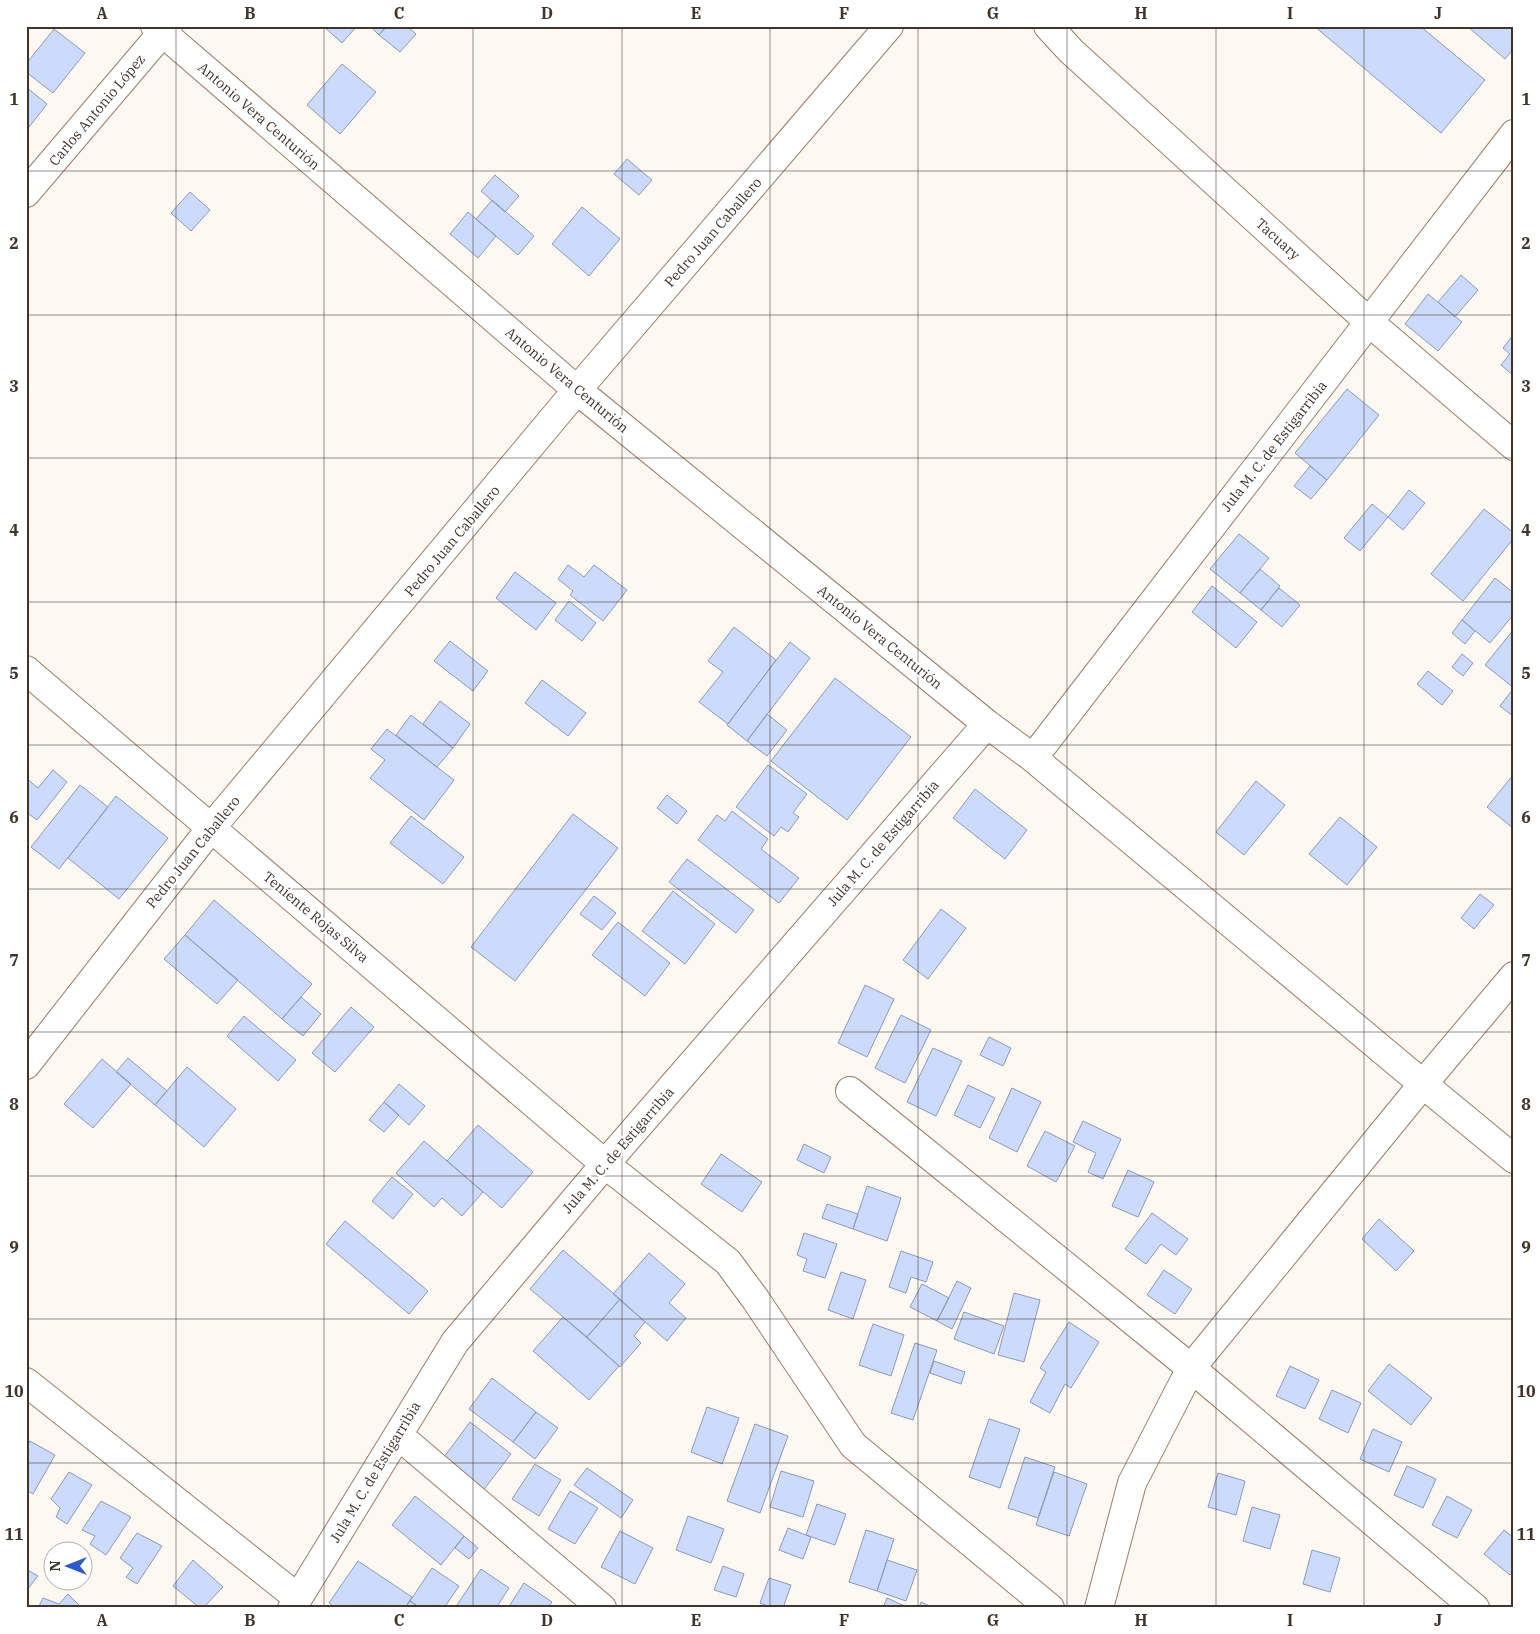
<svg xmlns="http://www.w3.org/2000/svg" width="1540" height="1634" viewBox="0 0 1540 1634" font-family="'IBM Plex Serif',serif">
	<rect width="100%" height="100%" fill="#fef8f3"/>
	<path fill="#ccdbfc" stroke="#8b9ab8" d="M323 26H357L342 43Z
		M370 26H387L379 35Z
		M387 26H407L416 34 400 52 379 35Z
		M1314 26H1420L1485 80 1441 133Z
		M1467 26H1514V48L1505 59Z
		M54 29 85 53 53 93 26 72V64Z
		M342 64 376 92 340 134 307 105Z
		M26 87 47 104 26 131Z
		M627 159 652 180 639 195 614 174Z
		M495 175 519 196 505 212 481 191Z
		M190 192 210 210 191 231 171 213Z
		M492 200 534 236 518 255 476 219Z
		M582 207 620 239 589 276 552 244Z
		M468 212 496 236 478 258 450 234Z
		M1461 275 1478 290 1455 317 1438 302Z
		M1428 294 1462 322 1438 351 1405 324Z
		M1514 334V376L1501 365 1510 354 1503 348Z
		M1347 389 1379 415 1327 480 1295 453Z
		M1310 466 1327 480 1311 499 1294 486Z
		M1409 490 1425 503 1403 530 1388 517Z
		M1372 504 1388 517 1360 551 1344 538Z
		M1484 509 1514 533V538L1463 601 1431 574Z
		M1239 534 1269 558 1240 593 1210 569Z
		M568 565 584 577 594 565 627 590 603 621 570 595 573 591 558 579Z
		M1260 569 1280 586 1261 610 1240 593Z
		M515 572 556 603 536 630 496 598Z
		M1495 578 1514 593V614L1490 643 1462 620Z
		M1212 586 1257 622 1236 648 1192 612Z
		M1279 588 1300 605 1282 627 1261 610Z
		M569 601 596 623 582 641 555 620Z
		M1462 620 1475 631 1465 644 1452 633Z
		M734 627 776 660 728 724 699 702 723 672 708 661Z
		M1514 629V688L1485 665Z
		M450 641 488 671 473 691 434 661Z
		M790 642 810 658 747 741 727 725Z
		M1462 654 1473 663 1463 676 1452 667Z
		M1428 671 1453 691 1442 705 1417 684Z
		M835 678 911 737 847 820 771 761Z
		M542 680 586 713 568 736 525 703Z
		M1513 689H1514V717L1500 706Z
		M440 701 470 724 453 748 423 724Z
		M767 714 787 730 767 756 747 741Z
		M411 715 453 748 437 767 396 735Z
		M387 729 454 780 424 820 370 778 385 760 371 749Z
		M768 765 807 794 793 813 799 817 788 832 781 827 774 836 736 807Z
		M53 770 67 782 37 820 26 812V778L38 788Z
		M1514 774V829L1487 807Z
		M1256 781 1285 805 1244 855 1216 832Z
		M80 785 108 807 59 869 31 847Z
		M975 789 1027 830 1005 859 953 818Z
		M667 795 687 811 677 824 657 808Z
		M116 796 168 838 119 899 68 858Z
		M732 811 768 839 761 849 799 878 779 903 698 840 717 815 725 821Z
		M573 814 618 848 515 981 471 947Z
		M411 816 464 857 443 884 390 843Z
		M1340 817 1377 847 1347 885 1309 854Z
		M687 859 754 910 736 933 669 882Z
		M673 891 715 924 685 964 642 931Z
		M1480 894 1494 905 1474 929 1461 918Z
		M594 896 616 913 602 930 580 914Z
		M214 900 312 984 282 1019 185 935Z
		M941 909 966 928 928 979 903 960Z
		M618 922 670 963 645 996 592 955Z
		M185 935 238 980 217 1004 164 959Z
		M865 985 894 999 867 1057 838 1043Z
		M301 997 321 1014 303 1036 282 1019Z
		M351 1007 374 1027 335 1072 312 1053Z
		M901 1015 931 1030 905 1083 875 1068Z
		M244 1016 296 1060 278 1081 227 1036Z
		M989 1037 1011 1048 1003 1066 980 1055Z
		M933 1048 962 1061 936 1116 907 1102Z
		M128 1058 167 1091 155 1105 116 1072Z
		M102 1059 131 1084 93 1128 64 1104Z
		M187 1067 236 1109 204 1147 155 1105Z
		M399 1084 425 1106 409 1125 384 1102Z
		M968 1085 995 1098 980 1128 954 1115Z
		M1012 1088 1041 1102 1017 1152 989 1138Z
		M384 1102 399 1115 384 1132 369 1120Z
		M1083 1121 1121 1139 1103 1179 1088 1172 1096 1153 1073 1142Z
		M478 1125 533 1172 502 1208 447 1161Z
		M1045 1131 1075 1146 1056 1182 1027 1166Z
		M424 1141 483 1192 462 1216 442 1198 434 1207 396 1173Z
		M804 1144 831 1157 824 1173 797 1160Z
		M721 1154 762 1182 742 1212 701 1184Z
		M1128 1170 1154 1182 1138 1217 1112 1206Z
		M392 1177 413 1194 393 1219 372 1201Z
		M867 1186 901 1198 887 1241 853 1229Z
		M827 1204 858 1214 853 1229 822 1218Z
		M1152 1213 1188 1239 1176 1255 1161 1244 1146 1264 1125 1249Z
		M1379 1219 1414 1251 1396 1271 1362 1239Z
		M345 1221 428 1291 409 1314 326 1244Z
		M804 1233 837 1244 825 1278 803 1271 807 1259 797 1255Z
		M563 1250 620 1299 587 1337 530 1289Z
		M901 1251 933 1262 926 1282 911 1277 906 1293 889 1287Z
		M649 1253 685 1284 669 1303 686 1318 667 1341 613 1294Z
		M1164 1270 1192 1289 1175 1314 1147 1295Z
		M841 1272 866 1280 853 1319 828 1310Z
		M957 1281 971 1288 952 1329 937 1321Z
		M922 1284 949 1298 937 1321 910 1307Z
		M1014 1293 1040 1300 1024 1362 998 1355Z
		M620 1299 645 1322 634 1336 641 1343 620 1367 587 1337Z
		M964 1312 1004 1326 994 1354 954 1339Z
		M563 1317 619 1366 589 1400 533 1351Z
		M1069 1322 1099 1342 1071 1388 1065 1384 1050 1413 1030 1402 1046 1372 1040 1368Z
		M873 1324 904 1335 891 1376 859 1365Z
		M915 1343 937 1350 913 1420 891 1413Z
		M934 1361 965 1372 961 1384 930 1373Z
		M1389 1364 1432 1398 1411 1425 1368 1391Z
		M1290 1366 1319 1380 1305 1409 1276 1396Z
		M492 1378 536 1412 513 1442 469 1409Z
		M1332 1390 1361 1403 1348 1433 1319 1419Z
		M707 1407 739 1418 722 1464 691 1452Z
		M536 1412 558 1428 535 1459 513 1442Z
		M989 1419 1020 1429 1000 1488 969 1477Z
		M470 1422 511 1454 482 1492 441 1461Z
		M755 1424 788 1436 760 1513 727 1501Z
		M1373 1429 1402 1442 1389 1472 1360 1459Z
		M30 1441 55 1455 33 1494 26 1490V1448Z
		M1025 1457 1055 1467 1038 1518 1008 1508Z
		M535 1464 561 1480 539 1516 512 1499Z
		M1407 1466 1436 1479 1423 1508 1394 1495Z
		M587 1468 633 1500 621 1518 574 1485Z
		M781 1471 814 1481 803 1517 770 1507Z
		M69 1472 92 1485 67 1524 56 1517 60 1508 51 1499Z
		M1054 1472 1087 1484 1069 1536 1036 1525Z
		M1218 1473 1245 1481 1236 1515 1208 1507Z
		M570 1491 598 1508 575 1544 548 1529Z
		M415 1496 464 1536 441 1565 392 1525Z
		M1447 1496 1472 1510 1457 1538 1432 1525Z
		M101 1501 131 1517 106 1555 90 1544 95 1536 82 1530Z
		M817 1504 846 1514 835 1545 806 1535Z
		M1252 1507 1280 1515 1270 1549 1243 1541Z
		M688 1516 724 1529 711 1563 676 1550Z
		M788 1528 811 1537 803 1559 779 1550Z
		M866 1530 894 1539 877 1591 849 1582Z
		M1504 1530 1514 1538V1570L1510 1575 1484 1554Z
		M620 1531 653 1548 635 1584 601 1567Z
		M137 1533 162 1546 137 1584 126 1577 133 1568 120 1558Z
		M464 1536 478 1548 469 1559 455 1548Z
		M1312 1550 1340 1558 1330 1592 1303 1584Z
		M193 1560 223 1587 203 1608H200L173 1586Z
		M887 1560 917 1570 906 1601 877 1591Z
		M358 1561 412 1597 405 1608H336L329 1603Z
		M723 1566 744 1574 736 1597 714 1590Z
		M432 1568 459 1586 444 1608H420L410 1601Z
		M26 1569 38 1576 26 1591Z
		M481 1569 509 1588 496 1608H455Z
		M769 1578 791 1585 783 1608H773L760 1603Z
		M524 1583 552 1602 548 1608H508Z
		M68 1594 79 1605 77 1608H38L43 1598 59 1604Z
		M887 1598 909 1608H883Z
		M410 1601 420 1608H405Z
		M921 1602 934 1608H919Z"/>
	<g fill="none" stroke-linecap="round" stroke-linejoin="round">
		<defs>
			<path id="minor" d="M155 26 577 390 987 724 1033 758 1423 1084 1514 1159
				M1048 26 1071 51 1369 322 1514 446
				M26 193 168 26
				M26 670 605 1164 728 1262 756 1300 853 1445 1050 1608
				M1033 758 1514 134
				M26 1065 211 828 577 390 889 26
				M850 1091 1191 1368 1475 1608
				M26 1382 298 1598
				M398 1435 602 1608
				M292 1608 455 1342 605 1164 987 724
				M1099 1608 1132 1483 1191 1368 1423 1084 1514 976"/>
		</defs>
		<use href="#minor" stroke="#9a7e67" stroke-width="30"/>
		<use href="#minor" stroke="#fff" stroke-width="28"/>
	</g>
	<path fill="none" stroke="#41352b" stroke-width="1" stroke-opacity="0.55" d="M176 26V1608M324 26V1608M473 26V1608M622 26V1608M770 26V1608M918 26V1608M1067 26V1608M1216 26V1608M1364 26V1608M26 171H1514M26 315H1514M26 458H1514M26 602H1514M26 745H1514M26 889H1514M26 1032H1514M26 1176H1514M26 1319H1514M26 1463H1514"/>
	<g text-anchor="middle" stroke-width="4.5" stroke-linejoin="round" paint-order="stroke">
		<g font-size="14" fill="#41352b" stroke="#fff">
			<text transform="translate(97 110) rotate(-50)" y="5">Carlos Antonio López</text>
			<text transform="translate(259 116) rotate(41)" y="5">Antonio Vera Centurión</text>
			<text transform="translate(713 232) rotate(-49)" y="5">Pedro Juan Caballero</text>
			<text transform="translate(1278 239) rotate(42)" y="5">Tacuary</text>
			<text transform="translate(567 380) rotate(40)" y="5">Antonio Vera Centurión</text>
			<text transform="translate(1274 446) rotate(-52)" y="5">Jula M. C. de Estigarribia</text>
			<text transform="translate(452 541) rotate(-50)" y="5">Pedro Juan Caballero</text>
			<text transform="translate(880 637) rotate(39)" y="5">Antonio Vera Centurión</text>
			<text transform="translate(883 843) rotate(-49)" y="5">Jula M. C. de Estigarribia</text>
			<text transform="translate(193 852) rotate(-51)" y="5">Pedro Juan Caballero</text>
			<text transform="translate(316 917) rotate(40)" y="5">Teniente Rojas Silva</text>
			<text transform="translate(618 1150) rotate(-49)" y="5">Jula M. C. de Estigarribia</text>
			<text transform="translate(375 1472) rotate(-59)" y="5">Jula M. C. de Estigarribia</text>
		</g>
	</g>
	<rect width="1540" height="1634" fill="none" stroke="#ffffff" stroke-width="55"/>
	<g transform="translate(68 1566) rotate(270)"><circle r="24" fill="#ffffff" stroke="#b3aeaa"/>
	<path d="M0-4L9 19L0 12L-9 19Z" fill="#2f57c6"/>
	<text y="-8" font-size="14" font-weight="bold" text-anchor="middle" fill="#41352b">N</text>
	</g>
	<rect x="28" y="28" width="1484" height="1578" fill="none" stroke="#41352b" stroke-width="2"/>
	<g font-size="16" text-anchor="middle" font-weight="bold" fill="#41352b">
		<text x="102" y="19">A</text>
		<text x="250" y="19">B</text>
		<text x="399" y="19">C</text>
		<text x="547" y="19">D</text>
		<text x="696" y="19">E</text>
		<text x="844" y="19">F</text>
		<text x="993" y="19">G</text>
		<text x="1141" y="19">H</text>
		<text x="1290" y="19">I</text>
		<text x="1438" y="19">J</text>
		<text x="14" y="105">1</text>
		<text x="1526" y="105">1</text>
		<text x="14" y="249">2</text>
		<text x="1526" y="249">2</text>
		<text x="14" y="392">3</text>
		<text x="1526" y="392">3</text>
		<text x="14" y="536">4</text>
		<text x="1526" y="536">4</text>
		<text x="14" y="679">5</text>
		<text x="1526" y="679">5</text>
		<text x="14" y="823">6</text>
		<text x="1526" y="823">6</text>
		<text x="14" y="966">7</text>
		<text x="1526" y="966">7</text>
		<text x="14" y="1110">8</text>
		<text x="1526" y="1110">8</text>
		<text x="14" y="1253">9</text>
		<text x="1526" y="1253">9</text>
		<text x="14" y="1397">10</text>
		<text x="1526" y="1397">10</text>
		<text x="14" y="1540">11</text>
		<text x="1526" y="1540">11</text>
		<text x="102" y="1626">A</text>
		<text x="250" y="1626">B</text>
		<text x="399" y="1626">C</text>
		<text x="547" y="1626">D</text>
		<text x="696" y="1626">E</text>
		<text x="844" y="1626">F</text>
		<text x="993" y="1626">G</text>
		<text x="1141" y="1626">H</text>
		<text x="1290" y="1626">I</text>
		<text x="1438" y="1626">J</text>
	</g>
</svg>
